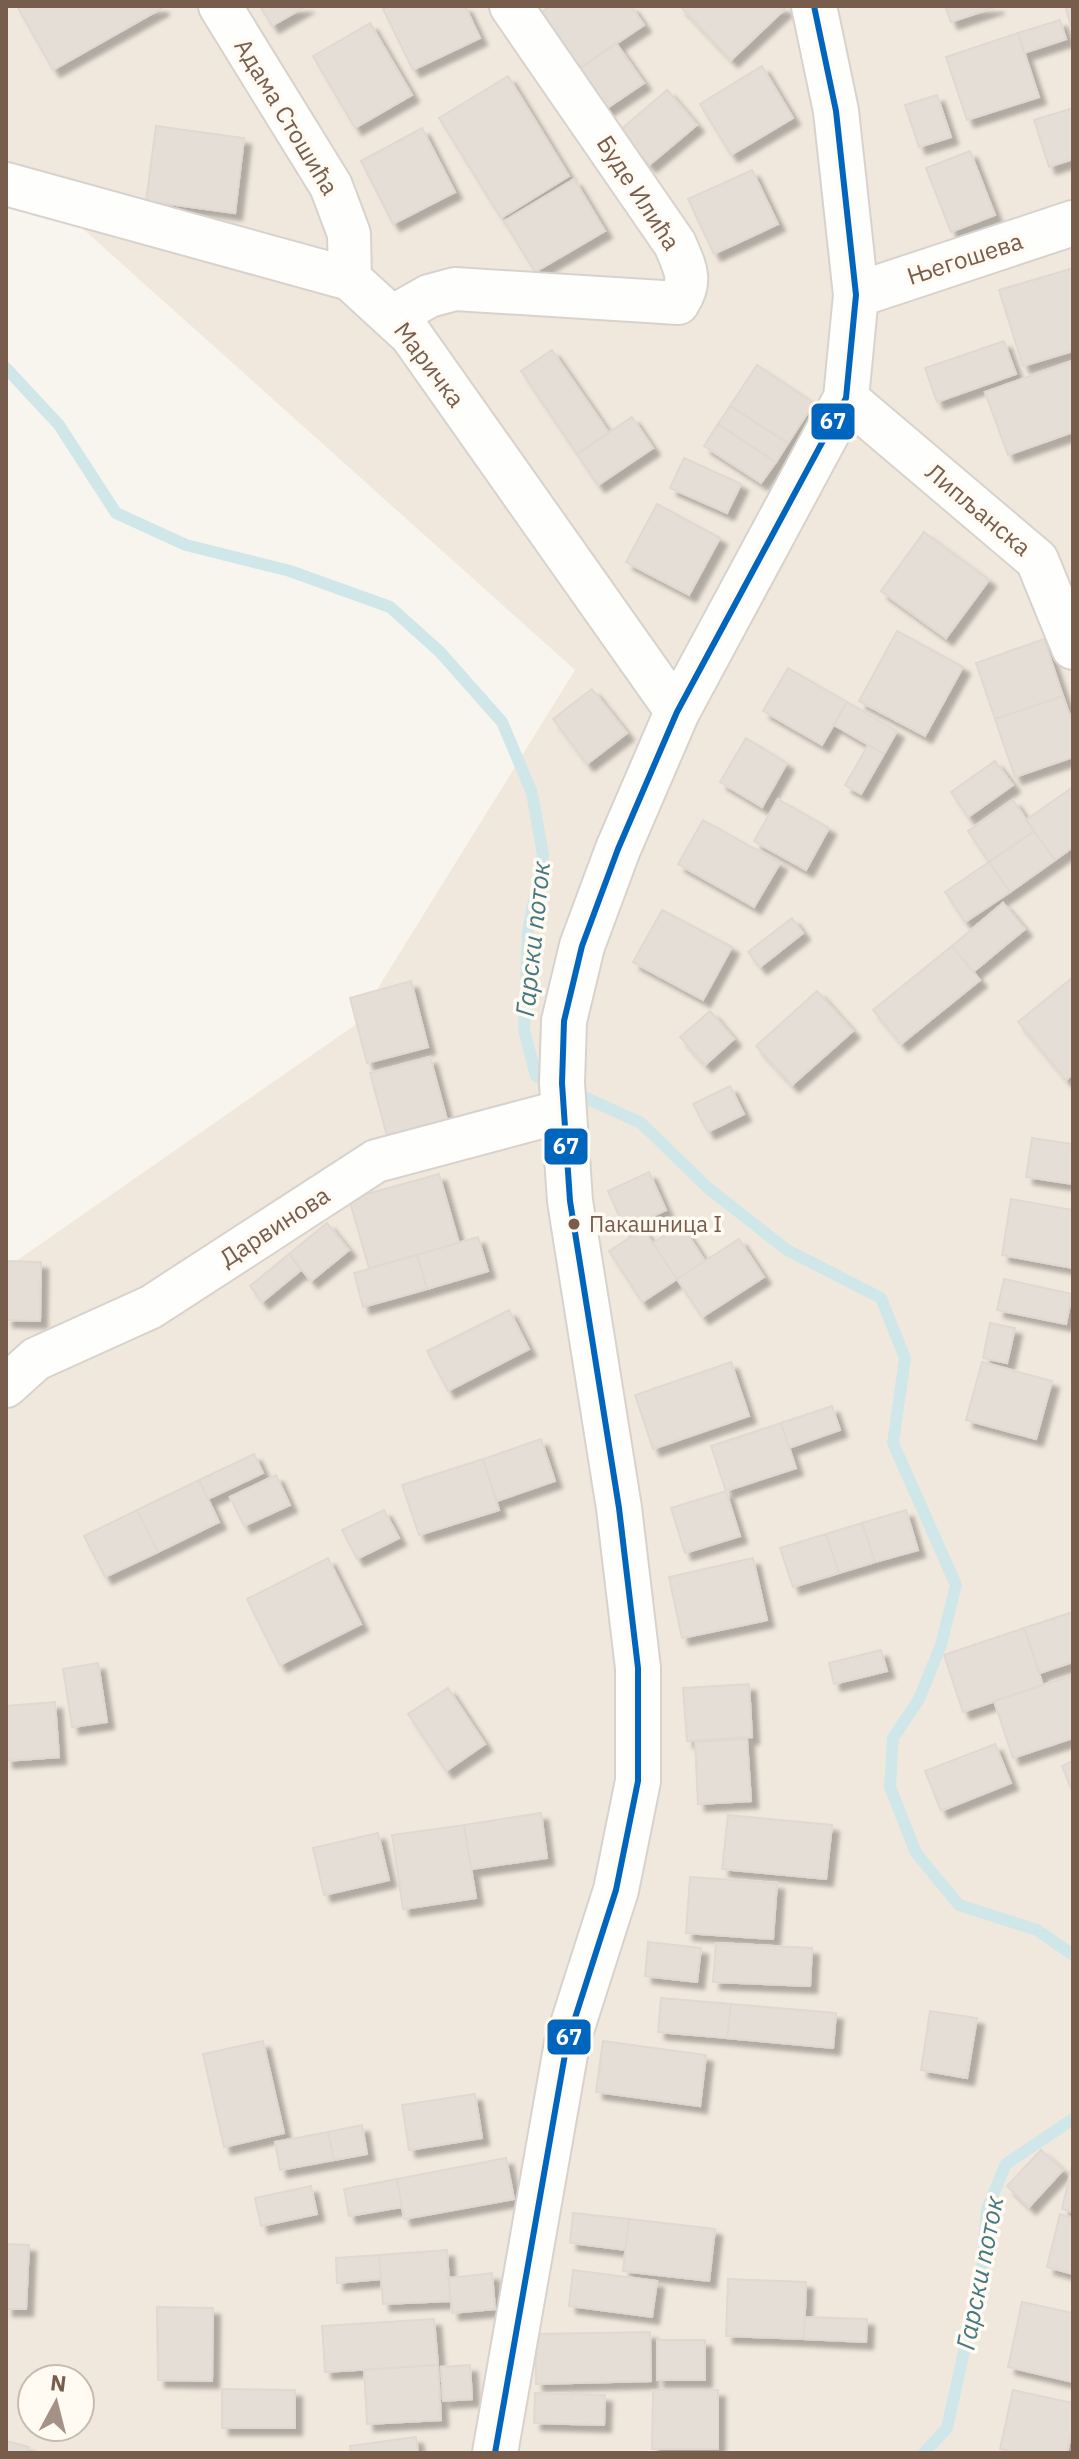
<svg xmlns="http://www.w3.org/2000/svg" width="1079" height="2459" viewBox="0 0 1079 2459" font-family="'IBM Plex Sans',sans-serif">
	<defs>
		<filter id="shadow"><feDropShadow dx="7" dy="7" stdDeviation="2" flood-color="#0004"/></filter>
	</defs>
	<rect width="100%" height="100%" fill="#f8f5ef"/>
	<path fill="#f1e8dd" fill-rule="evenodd" d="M6 6H1073V2453H6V1268L355 1025 575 670 6 160ZM32 2379H80V2427H32Z"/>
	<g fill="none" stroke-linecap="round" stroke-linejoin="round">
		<path stroke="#d0e7e9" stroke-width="12" d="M6 368 59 425 116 513 186 545 290 571 390 607 440 652 502 722 532 793 543 855 528 931 524 1030 536 1076 552 1083
			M573 1092 641 1123 708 1188 787 1250 881 1298 905 1358 893 1443 956 1585 941 1645 919 1699 893 1738 890 1787 916 1853 959 1905 1037 1930 1073 1955
			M924 2453 947 2428 982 2271 987 2209 1006 2164 1073 2119"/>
	</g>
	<path fill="#e5ded6" stroke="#e1d8d1" stroke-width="2" filter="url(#shadow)" d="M17 6H161L162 8 53 70Z
		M260 6H306L272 26Z
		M389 6H465L480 38 413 70 383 9Z
		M550 6H631L644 25 577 70 539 14Z
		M680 6H782L785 9 731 60Z
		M945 6H998L951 22Z
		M1065 6H1073V33Z
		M1060 20 1066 39 1024 53 1018 33Z
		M370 23 412 95 355 128 313 56Z
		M1018 33 1039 97 967 120 946 57Z
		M616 43 644 83 604 110 577 70Z
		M762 66 793 118 731 155 700 104Z
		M508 76 569 176 501 218 439 118Z
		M667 90 697 125 649 165 619 131Z
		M937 95 951 137 919 147 905 105Z
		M1073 108V159L1049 167 1034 120Z
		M156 126 244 138 235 213 146 201Z
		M422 128 455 192 393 224 361 161Z
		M970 151 995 215 951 232 926 168Z
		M752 170 778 224 714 254 688 199Z
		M574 179 605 231 535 272 504 221Z
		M1073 268V351L1023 366 999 290Z
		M1004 341 1016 374 937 402 925 368Z
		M552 350 609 433 577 454 521 371Z
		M1072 361 1073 432 1008 455 985 392Z
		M757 365 814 403 788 443 730 406Z
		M730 406 788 443 776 462 718 424Z
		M632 417 653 448 598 485 577 454Z
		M718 424 776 462 761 483 704 446Z
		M684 458 741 484 727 513 670 488Z
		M657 504 720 538 689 595 626 562Z
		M924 532 989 580 946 638 881 591Z
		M897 631 963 667 925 736 859 701Z
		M1044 639 1063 696 995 719 976 663Z
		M788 668 847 702 822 745 763 711Z
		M592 689 627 733 587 764 553 719Z
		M1063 696 1073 724V757L1015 777 995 719Z
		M847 702 897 731 884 754 834 725Z
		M746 738 787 763 762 807 720 782Z
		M868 745 884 754 861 794 845 785Z
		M995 761 1013 785 968 817 951 792Z
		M1073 787V847L1055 860 1026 820Z
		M778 799 829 828 806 870 754 841Z
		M1013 800 1034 831 989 862 968 831Z
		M703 820 780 863 754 907 678 864Z
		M1034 831 1055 860 1010 892 989 862Z
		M989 862 1010 892 965 922 945 892Z
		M1003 903 1025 929 973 972 952 946Z
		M662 910 732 947 703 1000 633 962Z
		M792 918 803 933 760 967 748 952Z
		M952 946 980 980 901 1044 873 1010Z
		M1073 977V1074L1066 1080 1018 1022Z
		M411 981 428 1047 367 1063 350 998Z
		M817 991 853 1031 792 1085 756 1046Z
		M710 1011 734 1039 705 1065 680 1037Z
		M430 1057 449 1127 389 1143 370 1073Z
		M730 1086 744 1114 708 1132 693 1104Z
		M1032 1138 1073 1144V1184L1026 1177Z
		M649 1172 666 1210 625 1229 608 1191Z
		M439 1174 459 1243 369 1268 349 1199Z
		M1011 1199 1073 1210V1268L1002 1255Z
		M327 1223 349 1250 311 1281 289 1254Z
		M681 1224 705 1261 677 1279 653 1243Z
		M643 1229 677 1279 642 1302 609 1251Z
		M478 1237 488 1271 427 1289 417 1255Z
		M739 1239 764 1277 702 1317 677 1279Z
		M289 1254 301 1270 262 1302 250 1286Z
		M417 1255 427 1289 363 1307 354 1273Z
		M6 1261 41 1262 40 1321 6 1320Z
		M1004 1279 1072 1294 1066 1324 997 1310Z
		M509 1310 529 1349 448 1391 427 1351Z
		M990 1323 1015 1328 1007 1363 983 1358Z
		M731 1362 749 1416 653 1449 635 1395Z
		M982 1362 1052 1381 1036 1439 966 1420Z
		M832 1406 840 1430 789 1448 781 1423Z
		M781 1423 796 1468 726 1491 711 1446Z
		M541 1439 555 1481 497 1501 483 1459Z
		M254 1454 263 1473 208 1499 199 1480Z
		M483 1459 499 1510 419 1535 402 1485Z
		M276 1475 290 1505 244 1526 230 1497Z
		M199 1480 219 1522 158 1552 137 1510Z
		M726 1491 740 1536 685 1553 671 1508Z
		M137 1510 158 1552 105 1577 84 1536Z
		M384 1510 399 1538 357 1559 342 1530Z
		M906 1510 918 1550 875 1562 862 1523Z
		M862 1523 875 1562 839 1573 826 1534Z
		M826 1534 839 1573 793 1587 780 1548Z
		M328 1558 361 1624 280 1665 247 1599Z
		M753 1558 767 1620 682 1638 669 1577Z
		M1073 1612V1662L1040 1673 1024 1628Z
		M1024 1628 1043 1685 963 1712 944 1655Z
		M881 1650 887 1671 834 1684 829 1663Z
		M98 1663 107 1722 72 1727 63 1669Z
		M1073 1675V1738L1013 1758 994 1701Z
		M749 1684 752 1737 687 1741 683 1688Z
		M448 1688 485 1744 446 1771 408 1714Z
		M55 1702 59 1757 6 1761V1706Z
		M747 1739 751 1801 698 1804 695 1742Z
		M995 1744 1011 1783 941 1811 925 1771Z
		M1073 1761V1793L1062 1766Z
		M541 1813 547 1858 471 1869 464 1825Z
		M728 1815 832 1825 826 1879 722 1869Z
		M464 1825 476 1898 403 1909 392 1835Z
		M378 1833 389 1880 324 1895 313 1848Z
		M690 1877 777 1883 773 1939 686 1933Z
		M648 1942 701 1948 697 1982 645 1976Z
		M716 1943 812 1948 810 1986 713 1982Z
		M661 1998 731 2004 727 2038 658 2032Z
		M731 2004 836 2013 833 2048 727 2038Z
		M930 2011 977 2018 967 2078 921 2070Z
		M263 2041 284 2133 224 2147 203 2054Z
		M603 2041 706 2055 700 2106 596 2092Z
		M475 2094 482 2138 409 2150 402 2105Z
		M362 2125 367 2154 334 2160 328 2132Z
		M328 2132 334 2160 280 2170 275 2142Z
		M1041 2150 1063 2170 1029 2207 1007 2186Z
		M506 2158 514 2199 404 2219 397 2179Z
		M1073 2161V2212L1062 2209Z
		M397 2179 402 2207 349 2216 344 2189Z
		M311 2186 317 2214 261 2226 255 2198Z
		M573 2213 629 2219 625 2250 570 2243Z
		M1060 2214 1073 2218V2274L1047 2267Z
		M629 2219 715 2229 709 2281 623 2271Z
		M6 2244 29 2245 26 2309H6Z
		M447 2250 450 2301 383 2304 379 2255Z
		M379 2255 381 2279 337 2283 336 2258Z
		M573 2270 657 2281 652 2317 569 2306Z
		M492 2273 495 2309 452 2313 449 2278Z
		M728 2279 806 2282 804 2339 726 2336Z
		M1022 2302 1073 2313V2382L1008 2367Z
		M157 2307 213 2308 212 2381 158 2380Z
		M805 2317 867 2319 866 2342 804 2339Z
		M434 2319 438 2365 325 2372 322 2326Z
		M650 2332 651 2381 536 2384V2334Z
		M657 2340H705V2380H657Z
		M438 2365 441 2420 367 2424 364 2370Z
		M470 2365 472 2399 443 2401 441 2367Z
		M222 2389 295 2390V2428H222Z
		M653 2390H718V2449H652Z
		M1013 2390 1073 2403V2427L1067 2453H1018L1000 2449Z
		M535 2393 605 2395 604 2425 534 2423Z
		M416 2437 418 2453H351L350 2446Z
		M6 2441 29 2447 27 2453H6Z"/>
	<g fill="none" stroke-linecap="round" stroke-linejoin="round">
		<defs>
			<path id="minor" d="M220 6 331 186 349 234 350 279
				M6 184 350 279 411 335 677 712
				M392 317 429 296 455 289 678 303C693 280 685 268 675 244L511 6
				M846 398 1037 560 1073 648
				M6 1386 36 1359 151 1307 376 1161 563 1111"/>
			<path id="tertiary" d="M856 295 1073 223
				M495 2453 567 2043 616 1890 638 1781V1668L619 1508 570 1201 562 1083 564 1021 582 946 618 849 677 712 846 398 856 295 836 111 814 6"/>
		</defs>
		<use href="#minor" stroke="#d8d2cd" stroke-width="46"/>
		<use href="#tertiary" stroke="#d8d2cd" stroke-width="48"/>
		<use href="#minor" stroke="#fefefd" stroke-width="42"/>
		<use href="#tertiary" stroke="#fefefd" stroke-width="44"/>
		<defs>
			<path id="bus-1" d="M495 2453 567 2043 616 1890 638 1781V1668L619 1508 570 1201 562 1083 564 1021 582 946 618 849 677 712 846 398 856 295 836 111 814 6"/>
		</defs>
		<use href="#bus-1" stroke="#fffaf2" stroke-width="12"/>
		<use href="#bus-1" stroke="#0065bd" stroke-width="6"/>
	</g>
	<circle fill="#785d4d" stroke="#fffaf2" stroke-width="3" cx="574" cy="1224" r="7"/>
	<g text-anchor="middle" stroke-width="7" stroke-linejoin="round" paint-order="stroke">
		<g font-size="22" fill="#785d4d" stroke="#fffaf2" text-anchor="start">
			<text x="589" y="1232">Пакашница I</text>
		</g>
		<g font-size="24" fill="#785d4d" stroke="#fffaf2">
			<text transform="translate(286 117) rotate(59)" y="8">Адама Стошића</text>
			<text transform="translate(638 193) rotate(57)" y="8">Буде Илића</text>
			<text transform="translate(965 259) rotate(-18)" y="8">Његошева</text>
			<text transform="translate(429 365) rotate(53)" y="8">Маричка</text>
			<text transform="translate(978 510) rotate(40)" y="8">Липљанска</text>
			<text transform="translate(275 1227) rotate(-33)" y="8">Дарвинова</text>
		</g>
		<g font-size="26" font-style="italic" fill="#437983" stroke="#fffaf2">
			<text transform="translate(533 939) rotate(-84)" y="9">Гарски поток</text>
			<text transform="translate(980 2273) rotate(-79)" y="9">Гарски поток</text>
		</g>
	</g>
	<g stroke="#fffaf2" stroke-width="3">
		<rect x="810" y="402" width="46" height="39" rx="8" fill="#0065bd"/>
		<rect x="543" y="1127" width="46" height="39" rx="8" fill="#0065bd"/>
		<rect x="546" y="2018" width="46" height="38" rx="8" fill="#0065bd"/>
	</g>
	<g font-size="22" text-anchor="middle" font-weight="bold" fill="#fff">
		<text x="833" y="429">67</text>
		<text x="566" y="1154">67</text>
		<text x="569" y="2045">67</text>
	</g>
	<rect width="1079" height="2459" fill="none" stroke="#785d4d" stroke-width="16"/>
	<g transform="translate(56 2403) rotate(7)"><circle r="38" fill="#fffaf2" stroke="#c9bbb0" stroke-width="2"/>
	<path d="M0-6L14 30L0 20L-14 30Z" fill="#a59286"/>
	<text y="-12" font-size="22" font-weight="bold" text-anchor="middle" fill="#785d4d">N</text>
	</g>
</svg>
